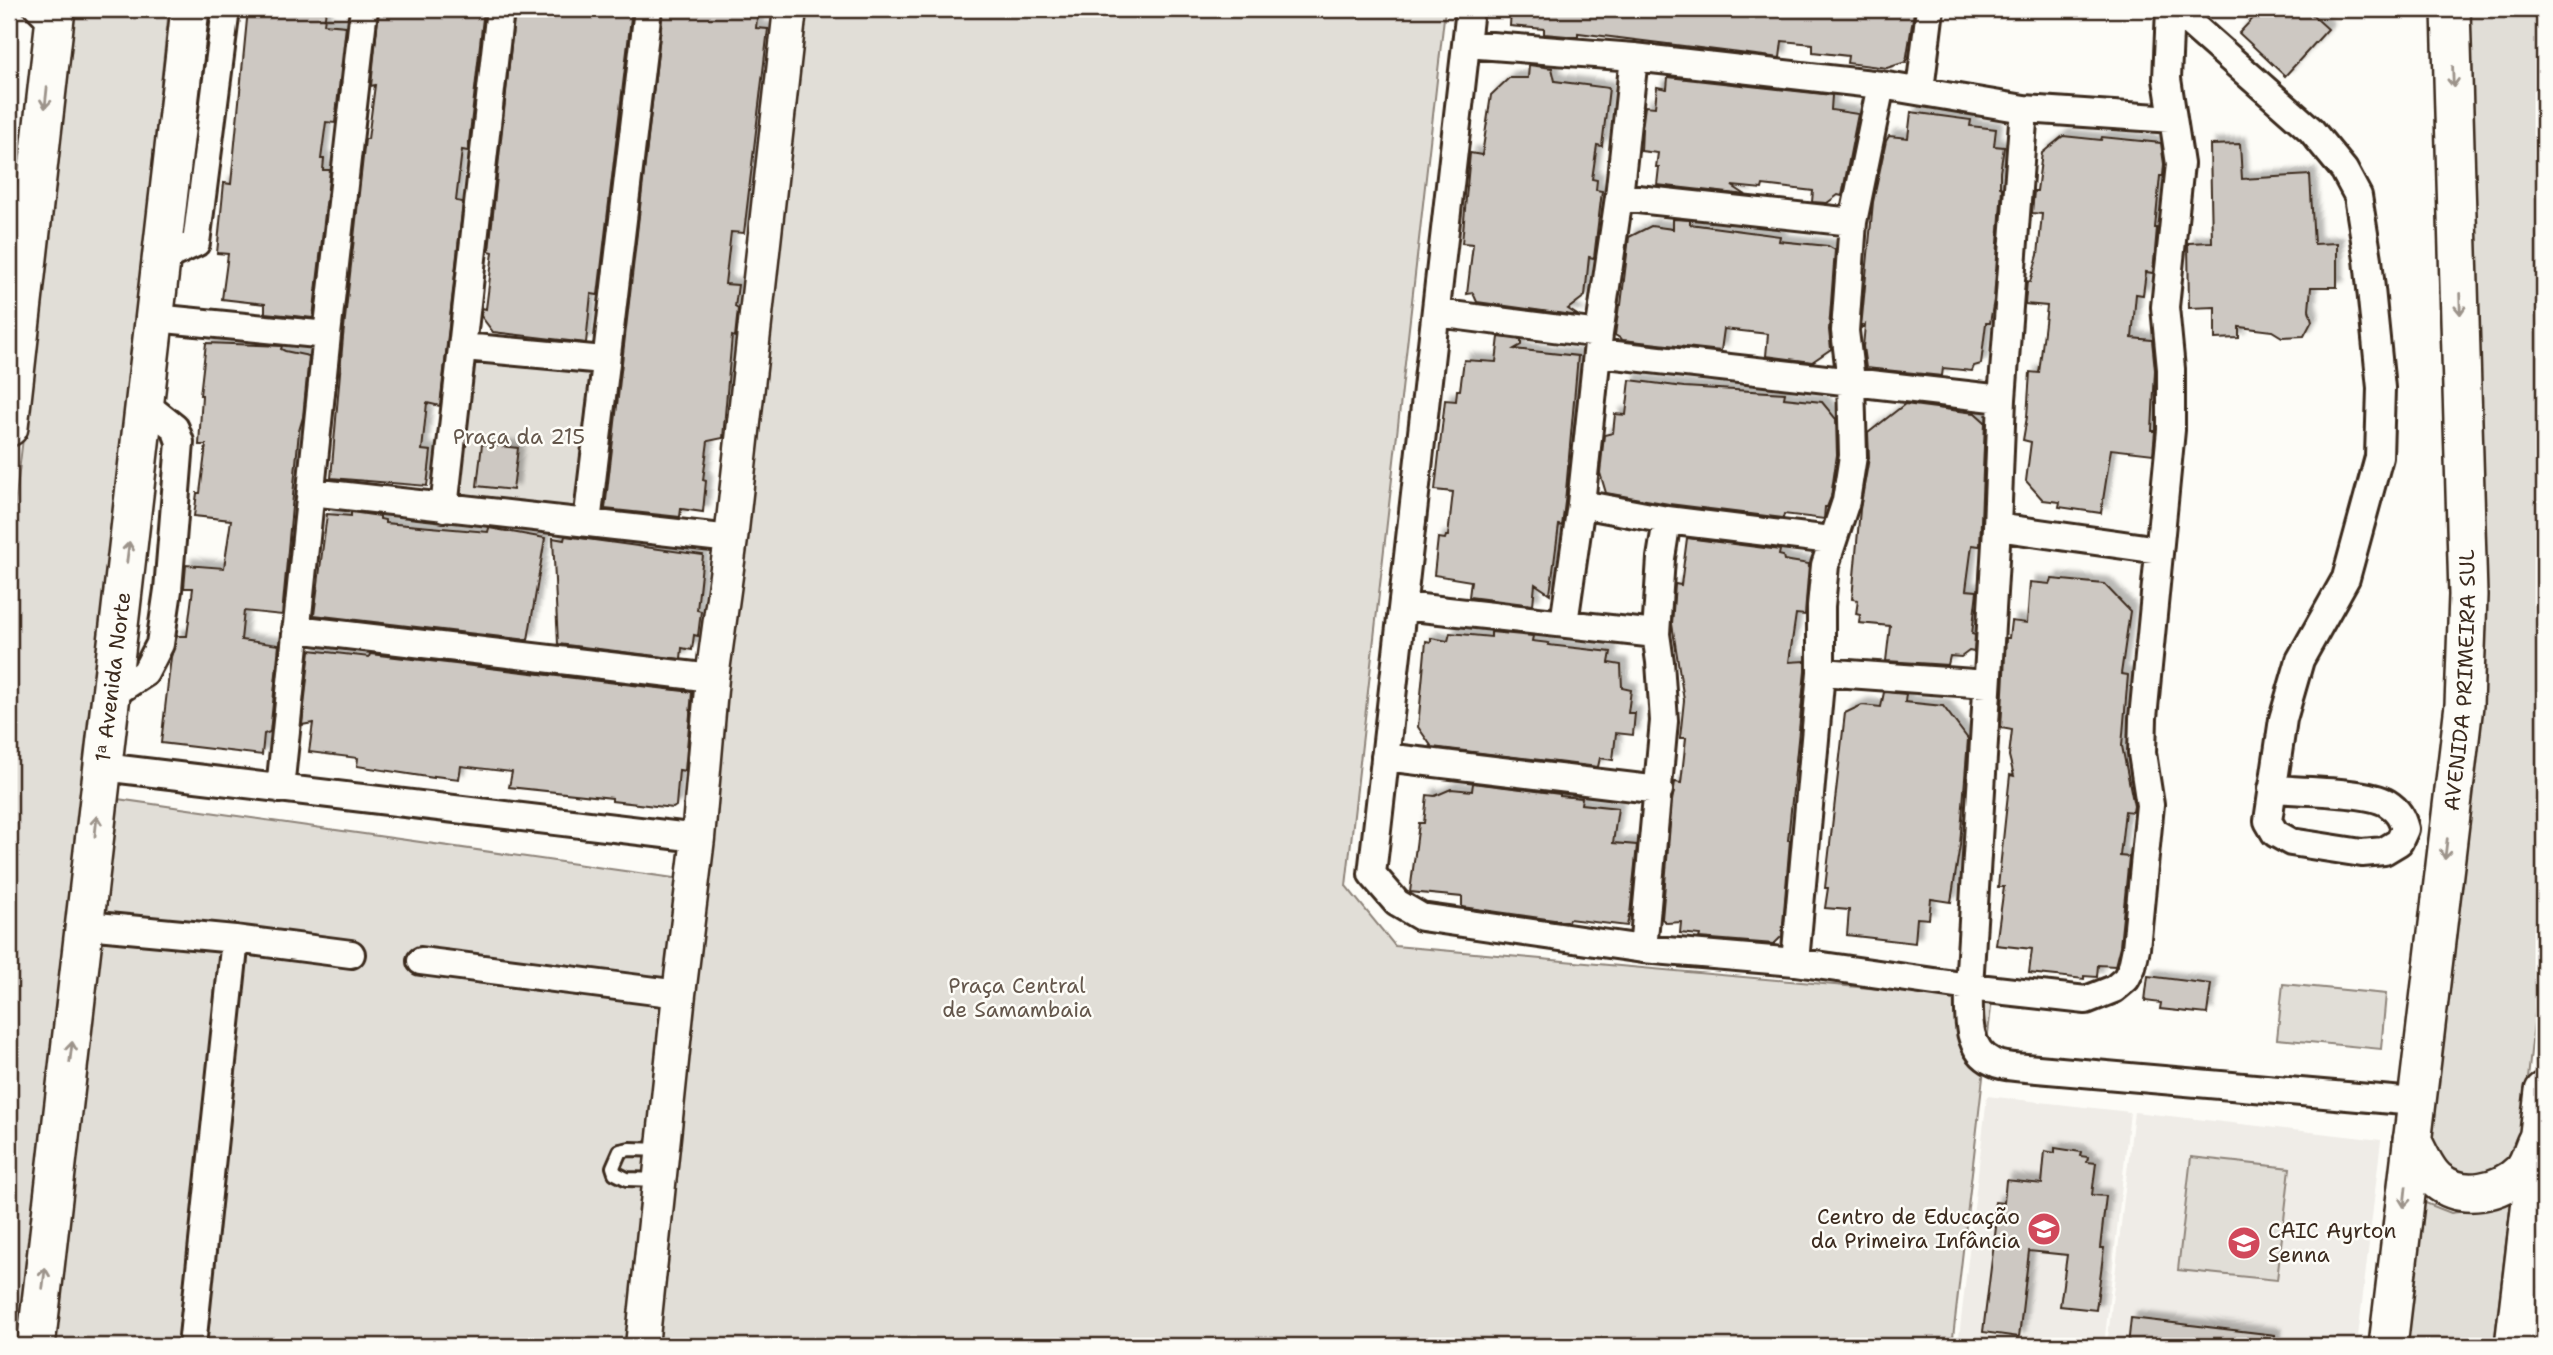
<svg xmlns="http://www.w3.org/2000/svg" width="2553" height="1355" viewBox="0 0 2553 1355" font-family="'Shantell Sans',sans-serif">
	<defs>
		<filter id="shadow"><feDropShadow dx="6" dy="-6" stdDeviation="2" flood-color="#0004"/></filter>
	</defs>
	<rect width="100%" height="100%" fill="#fdfcf7"/>
	<filter id="ink" filterUnits="userSpaceOnUse"><feTurbulence type="fractalNoise" baseFrequency=".0143" numOctaves="2"/><feDisplacementMap in="SourceGraphic" scale="14" xChannelSelector="R" yChannelSelector="G"/><feConvolveMatrix kernelMatrix="1 2 1 2 8 2 1 2 1" color-interpolation-filters="sRGB"/></filter>
	<g filter="url(#ink)">
		<path fill="#efece7" d="M1987 1096 2130 1112 2104 1346H1958Z
			M2134 1112 2381 1140 2357 1346H2107Z"/>
		<path fill="#e1ded7" stroke="#8e847a" stroke-width="2" d="M74 9H169L25 1346H9V556Z
			M784 9H1445L1346 886 1395 946 1992 999 1952 1346H55L117 799 688 880Z
			M2460 9H2544V929L2521 1144 2492 1176 2452 1174 2422 1142 2474 679Z
			M463 356 590 370 574 519 449 503Z
			M2283 984 2386 994 2381 1049 2277 1039Z
			M2191 1157 2290 1168 2277 1280 2178 1270Z
			M2418 1200 2451 1213 2474 1210 2511 1201 2494 1346H2401Z"/>
		<path fill="#cdc8c2" stroke="#3b2a1e" stroke-width="2" filter="url(#shadow)" d="M248 9H326L324 24 346 26 335 123 326 122 321 159H324L323 170H330L313 318 265 313V304L222 299 228 254 217 253 224 183 231 184Z
			M379 9H484L468 151 462 150 456 201 463 202 440 406 427 403 422 450 431 451 427 486 331 478 343 337 365 139H368L375 85 371 86Z
			M515 9H632L598 295 591 294 586 343 493 332 481 316 482 308 486 309 493 252 489 251Z
			M663 9H758L756 28 768 29 744 233 731 232 725 284 738 285 735 307 738 309 735 337 732 336 723 438 708 441 703 480 706 481 703 512 681 509 680 517 605 509Z
			M1511 9H1913L1914 12 1906 62 1887 68 1847 63 1848 56 1813 52V44L1782 41 1780 58 1578 33V37L1544 34V29L1510 26Z
			M2262 9H2306L2328 29 2285 76 2239 33Z
			M1529 65 1552 68 1555 81 1609 88 1602 146 1597 145 1592 179 1597 180 1596 190 1602 191 1594 258 1589 257 1585 296 1568 309 1579 316 1477 302 1473 293 1467 294 1473 244 1462 243 1470 153 1482 155 1491 95 1509 78H1528Z
			M1668 77 1832 95 1831 110 1858 114 1842 196 1838 195 1827 203 1812 202 1813 191 1763 185 1762 189 1732 186 1746 195 1657 185 1659 167H1656L1658 153 1641 151 1642 129 1645 106 1655 107 1657 87 1667 89Z
			M1911 112 1971 120 1970 126 1996 129 1994 146 2004 147 2000 172V187L2002 188 1994 300 1990 323H1986L1981 364 1974 366 1972 371 1943 368 1942 376 1866 368 1863 347 1865 325 1861 328 1873 202 1886 141 1889 136 1908 138Z
			M2063 136 2101 140 2102 137 2161 143 2164 164 2163 176H2160L2155 228H2157L2153 273 2146 272 2143 295 2136 294 2132 338 2152 340 2155 370 2152 431H2155L2153 454 2111 449 2101 513 2059 507 2060 502 2043 500 2026 481 2031 442 2023 440 2027 417 2030 372 2039 373 2047 306 2025 304 2027 281 2030 282 2038 255 2042 214 2032 213 2034 191H2037L2042 153Z
			M2240 144 2242 179 2310 175 2314 244 2337 243V287H2311L2309 310 2312 321 2304 336 2282 337 2272 331 2239 327V338L2215 339V307L2189 308 2188 243 2212 242 2210 145Z
			M1673 219 1690 220V224L1780 236 1779 241 1828 246 1835 250 1829 330 1831 349 1812 362 1766 356 1768 334 1724 329 1721 351 1623 340 1615 335 1619 305H1621L1629 237 1651 226 1673 229Z
			M1499 337 1521 340V345L1514 349 1578 356 1565 502 1562 526 1559 525 1550 594 1535 584 1533 605 1469 597 1471 581 1434 575 1438 538 1445 539 1446 536H1448L1453 492 1435 490 1445 400 1456 401 1457 390H1460L1464 360 1496 362Z
			M206 343 282 346 281 349 285 351 309 356 303 417 299 431 282 615 244 611 241 640 279 645 270 732 264 734 262 755 161 743 171 657 177 636H187L193 588H184L186 565 224 568 231 520 194 516 197 493H200L206 445H199L202 395H200Z
			M1630 380 1684 387 1785 393 1784 398 1822 402 1836 419 1837 455 1831 497 1827 507H1825L1824 519 1784 514 1783 518 1669 504 1606 493 1600 473 1604 435 1613 433 1615 414 1626 415Z
			M1905 404 1975 413 1985 422 1980 546 1972 545 1966 590 1977 591 1972 634 1975 635 1974 652 1969 651 1961 657 1950 656 1948 665 1886 661 1890 626 1859 623 1860 615 1856 614 1858 600 1852 599 1860 509 1869 458 1868 433Z
			M482 444 518 448 513 490 477 486Z
			M351 512 380 516V519L385 520V523L488 532 489 528 545 538 528 640 314 615 327 514 351 516Z
			M565 536 703 555 697 610 701 611 698 636 694 635 692 650 682 648 681 659 558 644 553 538 564 540Z
			M1687 538 1780 550 1779 555 1783 556 1784 560 1809 564 1805 615 1796 614 1789 662 1805 661V671L1788 840H1790L1782 936 1774 944 1699 938 1700 935 1680 933 1681 922 1667 923 1662 919 1672 801 1675 782 1681 783 1686 738H1680L1684 700 1672 624 1675 584 1681 585Z
			M2052 579 2104 584 2130 611 2121 674 2128 675 2122 746 2134 806 2133 812 2125 811 2120 856 2129 857 2120 946 2115 966 2098 965 2097 977 2084 976V979L2029 973 2032 949 1996 945 2004 887H1998L2010 775 2014 776 2009 756 2012 730 2001 728 2006 638H2009L2011 621 2027 623 2030 582 2050 584Z
			M1491 632 1533 636 1532 641 1549 643 1548 645 1611 652 1609 663 1621 665 1622 688 1631 690 1628 713H1635L1633 735 1616 733 1613 760 1600 758 1598 767 1432 747 1418 727 1426 641 1431 642V638L1448 641 1450 633 1491 637Z
			M310 650 369 657 370 654 692 692 685 771 679 770 676 806 673 808 612 801V798L509 787 512 772 461 766 459 779 434 776V778L357 766 358 758 309 752 313 723 302 725Z
			M1884 692 1906 694 1905 702 1943 706 1968 739 1960 845 1951 902 1931 899 1929 919 1917 918 1915 943 1847 935 1849 910 1825 908 1828 888H1825L1845 713 1862 705 1881 707Z
			M1473 783 1560 794V796L1582 798 1581 804 1618 808 1613 843 1637 845 1630 915H1629L1627 926 1569 919 1568 922 1462 907V897L1410 892 1419 823H1424L1427 795 1435 796 1451 789 1472 791Z
			M2148 976 2211 984 2207 1014 2160 1009 2161 1003 2145 1001Z
			M2055 1148 2081 1152 2080 1156 2088 1157 2087 1162 2096 1163 2092 1195 2106 1196 2100 1248H2104L2096 1310 2060 1306 2067 1255 2029 1251 2019 1337 1983 1332 1996 1227H1991L1995 1202 2004 1203 2006 1180 2042 1184 2045 1151 2055 1153Z
			M2131 1318 2275 1335 2274 1346H2128Z"/>
		<g fill="none" stroke-linecap="round" stroke-linejoin="round">
			<defs>
				<path id="service" d="M30 9 47 26
					M659 1180 627 1179 615 1173 613 1167 620 1151 630 1149 662 1150"/>
				<path id="minor" d="M1470 9 1372 874 1397 903 1421 917 1643 949 1795 962 1969 987 2086 1000 2114 989 2126 979 2132 967 2136 948 2150 805 2142 753 2143 718 2171 430V369L2165 307 2180 164 2167 79 2170 9
					M2174 9 2311 130 2344 170 2358 196 2368 259 2381 388 2379 457 2346 578 2300 660 2283 719 2268 821 2275 833 2291 842 2362 853 2384 851 2399 842 2405 829C2402 817 2398 810 2387 803 2368 791 2298 791 2272 789
					M1466 44 1634 57 1881 85 2024 109 2173 119
					M1920 90 1930 9
					M2024 109 2002 399 1997 527 1969 987C1969 1013 1965 1049 1993 1062 2002 1067 2016 1067 2026 1068L2415 1102
					M1619 197 1853 222
					M161 259 196 243 226 9
					M1437 313 1599 334
					M155 318 327 335
					M464 347 604 360
					M1598 353 2002 399
					M311 492 731 539
					M1581 504 1667 520 1831 540
					M444 508 500 9
					M587 523 648 9
					M1997 527 2159 550
					M1403 606 1656 634
					M1564 623 1581 504 1599 334 1619 197 1634 57
					M296 629 712 678
					M1821 672 1987 684
					M111 695 145 673 160 644 168 590 180 442 175 428 145 404
					M1385 757 1659 790
					M103 767 698 838
					M280 789 327 335 364 9
					M86 925 235 939 192 1346
					M235 939 351 954
					M1643 949 1664 721 1660 662 1656 634 1661 558 1667 520
					M421 961 679 994
					M1795 962 1821 672V606L1825 565 1846 501 1853 456 1851 381 1845 331 1853 222 1881 85"/>
				<path id="tertiary" d="M642 1346 679 994 698 838 712 678 731 539 790 9"/>
				<g id="secondary">
					<path d="M9 427 56 9"/>
					<path d="M2412 1140C2419 1153 2426 1172 2438 1181 2463 1201 2501 1192 2522 1171 2529 1164 2532 1150 2536 1142"/>
					<path d="M36 1346 190 9"/>
					<path id="s1" d="M2388 1346 2464 705 2468 595 2451 9"/>
					<path d="M2514 1346 2544 1091"/>
				</g>
			</defs>
			<use href="#service" stroke="#3b2a1e" stroke-width="18"/>
			<use href="#minor" stroke="#3b2a1e" stroke-width="32"/>
			<use href="#tertiary" stroke="#3b2a1e" stroke-width="37"/>
			<use href="#secondary" stroke="#3b2a1e" stroke-width="42"/>
			<use href="#service" stroke="#fdfcf7" stroke-width="12"/>
			<use href="#minor" stroke="#fdfcf7" stroke-width="26"/>
			<use href="#tertiary" stroke="#fdfcf7" stroke-width="32"/>
			<use href="#secondary" stroke="#fdfcf7" stroke-width="37"/>
		</g>
		<defs><path id="oneway-shaft" d="M-6 0H5M1.5-3L5.5 0L1.5 3" fill="none" stroke-width="1.6" stroke-linecap="round" stroke-linejoin="round" transform="scale(1.75)"/></defs>
		<g stroke="#9c938a">
			<use href="#oneway-shaft" transform="translate(2453 77) rotate(88)"/>
			<use href="#oneway-shaft" transform="translate(46 98) rotate(96)"/>
			<use href="#oneway-shaft" transform="translate(2460 304) rotate(88)"/>
			<use href="#oneway-shaft" transform="translate(128 552) rotate(-83)"/>
			<use href="#oneway-shaft" transform="translate(96 826) rotate(-84)"/>
			<use href="#oneway-shaft" transform="translate(2446 849) rotate(97)"/>
			<use href="#oneway-shaft" transform="translate(71 1052) rotate(-83)"/>
			<use href="#oneway-shaft" transform="translate(2405 1197) rotate(96)"/>
			<use href="#oneway-shaft" transform="translate(44 1278) rotate(-83)"/>
		</g>
	</g>
	<defs>
		<symbol id="school-disc" viewBox="-11 -11 22 22"><circle r="9.5" fill="#d1495b" stroke="#fdfcf7"/><path d="M0-5L7-2L0 1L-7-2ZM-4 1L0 2.5L4 1V4Q0 6-4 4Z" fill="#fff"/></symbol>
	</defs>
	<g fill-rule="evenodd">
		<use href="#school-disc" x="2025" y="1210" width="38" height="38"/>
		<use href="#school-disc" x="2225" y="1224" width="38" height="38"/>
	</g>
	<g text-anchor="middle" stroke-width="5" stroke-linejoin="round" paint-order="stroke">
		<g font-size="21" fill="#64574c" stroke="#fdfcf7">
			<text x="519" y="444">Praça da 215</text>
			<text x="1017" y="993">Praça Central<tspan x="1017" dy="24">de Samambaia</tspan></text>
		</g>
		<g font-size="21" fill="#3b2a1e" stroke="#fdfcf7">
			<text transform="translate(113 677) rotate(-83)" y="7">1ᵃ Avenida Norte</text>
			<text dy="7" stroke="none"><textPath href="#s1" startOffset="670">AVENIDA PRIMEIRA SUL</textPath></text>
		</g>
		<g font-size="21" fill="#3b2a1e" stroke="#fdfcf7" text-anchor="end">
			<text x="2020" y="1224">Centro de Educação<tspan x="2020" dy="24">da Primeira Infância</tspan></text>
			<text x="2268" y="1238" text-anchor="start">CAIC Ayrton<tspan x="2268" dy="24">Senna</tspan></text>
		</g>
	</g>
	<rect width="2553" height="1355" fill="none" stroke="#fdfcf7" stroke-width="35"/>
	<rect x="18" y="18" width="2518" height="1320" fill="none" stroke="#3b2a1e" stroke-width="2.5" filter="url(#ink)"/>
</svg>
